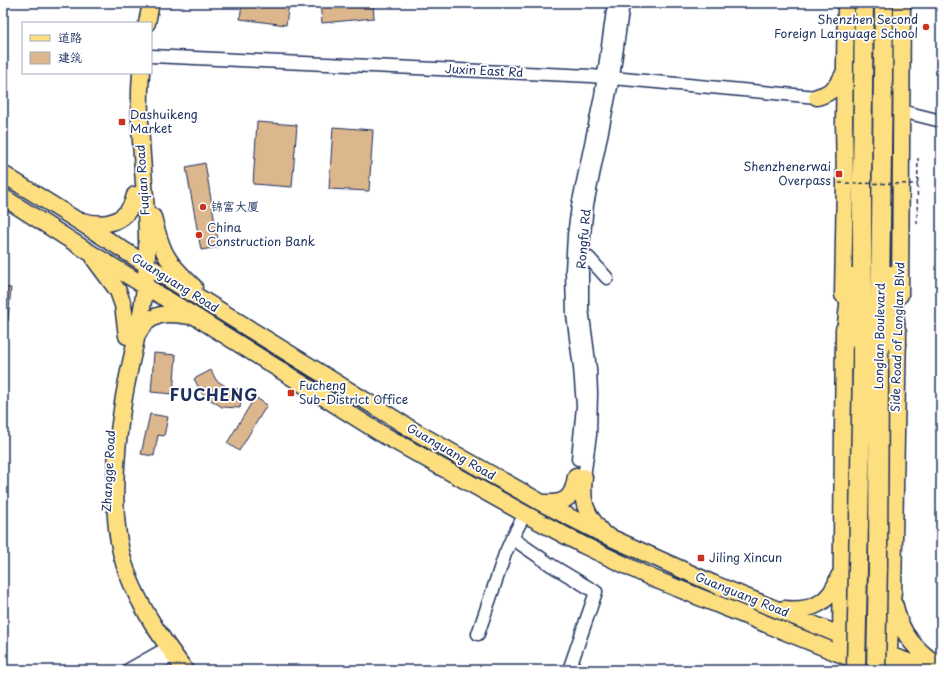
<svg xmlns="http://www.w3.org/2000/svg" width="944" height="673" viewBox="0 0 944 673" font-family="'Playpen Sans','LXGW WenKai TC',sans-serif">
	<rect width="100%" height="100%" fill="#fff"/>
	<filter id="ink" filterUnits="userSpaceOnUse"><feTurbulence type="fractalNoise" baseFrequency=".025" numOctaves="2"/><feDisplacementMap in="SourceGraphic" scale="8" xChannelSelector="R" yChannelSelector="G"/><feConvolveMatrix kernelMatrix="1 2 1 2 8 2 1 2 1" color-interpolation-filters="sRGB"/></filter>
	<g filter="url(#ink)">
		<path fill="#dcb68d" stroke="#1b2f5e" d="M242 3H289L286 25 240 19Z
			M320 3H373L374 18 322 23Z
			M257 122 297 125 292 187 253 184Z
			M333 127 373 130 369 191 329 189Z
			M205 163 219 247 201 250 186 167Z
			M3 287 11 288 8 321 3 320Z
			M154 353 176 355 173 394 151 392Z
			M211 370 216 380 230 389H242L240 408 222 407 203 395 194 379Z
			M255 397 267 405 239 451 227 443Z
			M150 414 168 417 164 436 158 435 154 456 141 454Z"/>
		<g fill="none" stroke-linecap="round" stroke-linejoin="round">
			<defs>
				<path id="minor" d="M151 56 591 76 817 97
					M901 111 941 121
					M575 256 589 258 607 278
					M578 459 583 406 580 368 573 315 572 270 574 235 578 206 601 96 614 3
					M584 477 590 435 591 393 590 369 582 308V267L584 235 587 205 593 175 613 77 623 3
					M512 538 551 565 596 592 569 670
					M478 634 505 554 512 538 525 514
					M128 670 160 652H172
					M147 670 166 660 172 652"/>
				<path id="major" d="M147 23 151 3
					M141 73C135 144 153 215 145 287 141 326 129 364 123 403 115 453 109 524 127 572 140 608 162 639 185 670
					M817 97C832 93 839 85 845 71
					M3 174 75 219 169 279 416 432 542 503 605 535 714 584 889 655 931 670
					M3 197 89 252 196 317 382 434 525 514 583 545 652 578 880 670
					M153 217C162 253 166 261 194 287
					M82 221C106 228 129 222 135 195
					M95 260 118 291 123 305 127 336
					M843 295 845 182 844 122 846 3
					M900 295 902 3
					M137 335C149 312 167 312 189 316
					M584 477C581 501 585 513 601 531
					M543 503C565 504 573 499 576 476
					M895 606C901 635 916 650 940 667
					M784 609C811 612 831 603 839 576
					M841 645 844 329
					M887 665 889 655 890 621 893 591 898 332"/>
				<path id="highway" d="M891 275 897 345
					M845 342 852 277
					M862 370V179L864 3
					M879 370 884 3"/>
			</defs>
			<use href="#minor" stroke="#1b2f5e" stroke-width="15"/>
			<use href="#major" stroke="#1b2f5e" stroke-width="19"/>
			<use href="#highway" stroke="#1b2f5e" stroke-width="21"/>
			<path stroke="#1b2f5e" stroke-width="1.5" stroke-dasharray="4 3" stroke-linecap="butt" d="M917 224 918 158"/>
			<use href="#minor" stroke="#fff" stroke-width="12"/>
			<use href="#major" stroke="#fedf80" stroke-width="16"/>
			<use href="#highway" stroke="#fedf80" stroke-width="18"/>
			<defs>
				<path id="highway-bridge" d="M856 670 862 370
					M876 670 878 562 879 370"/>
			</defs>
			<use href="#highway-bridge" stroke="#1b2f5e" stroke-width="21" stroke-linecap="butt"/>
			<path stroke="#1b2f5e" stroke-width="1.5" stroke-dasharray="4 3" stroke-linecap="butt" d="M839 183 918 184"/>
			<use href="#highway-bridge" stroke="#fedf80" stroke-width="18"/>
		</g>
	</g>
	<g fill="#c8321e" stroke="#fff" stroke-width="1.5">
		<circle cx="926" cy="27" r="4"/>
		<rect x="118" y="118" width="8" height="8" rx="2"/>
		<rect x="835" y="170" width="8" height="8" rx="2"/>
		<circle cx="203" cy="207" r="4"/>
		<circle cx="199" cy="235" r="4"/>
		<rect x="287" y="389" width="8" height="8" rx="2"/>
		<rect x="697" y="554" width="8" height="8" rx="2"/>
	</g>
	<g text-anchor="middle" stroke-width="3.5" stroke-linejoin="round" paint-order="stroke">
		<g font-size="12" fill="#1b2f5e" stroke="#fff" text-anchor="start">
			<text x="918" y="24" text-anchor="end">Shenzhen Second<tspan x="918" dy="14">Foreign Language School</tspan></text>
			<text x="130" y="119">Dashuikeng<tspan x="130" dy="14">Market</tspan></text>
			<text x="831" y="171" text-anchor="end">Shenzhenerwai<tspan x="831" dy="14">Overpass</tspan></text>
			<text x="211" y="211">锦富大厦</text>
			<text x="207" y="232">China<tspan x="207" dy="14">Construction Bank</tspan></text>
			<text x="299" y="390">Fucheng<tspan x="299" dy="14">Sub-District Office</tspan></text>
			<text x="709" y="562">Jiling Xincun</text>
		</g>
		<g font-size="12" fill="#1b2f5e" stroke="#fff">
			<text transform="translate(484 71) rotate(3)" y="4">Juxin East Rd</text>
			<text transform="translate(143 180) rotate(-94)" y="4">Fuqian Road</text>
			<text transform="translate(584 239) rotate(-85)" y="4">Rongfu Rd</text>
			<text transform="translate(175 283) rotate(32)" y="4">Guanguang Road</text>
			<text transform="translate(880 336) rotate(-89)" y="4">Longlan Boulevard</text>
			<text transform="translate(898 337) rotate(-88)" y="4">Side Road of Longlan Blvd</text>
			<text transform="translate(451 452) rotate(30)" y="4">Guanguang Road</text>
			<text transform="translate(109 471) rotate(-87)" y="4">Zhangge Road</text>
			<text transform="translate(742 595) rotate(22)" y="4">Guanguang Road</text>
		</g>
		<g font-size="16" font-weight="bold" letter-spacing="1" fill="#1b2f5e" stroke="#fff">
			<text x="214" y="401">FUCHENG</text>
		</g>
	</g>
	<rect width="944" height="673" fill="none" stroke="#fff" stroke-width="16"/>
	<rect x="8" y="8" width="928" height="657" fill="none" stroke="#1b2f5e" stroke-width="1.5" filter="url(#ink)"/>
	<rect x="22" y="22" width="130" height="52" fill="#ffffff" stroke="#a4acbf"/>
	<rect x="30" y="35" width="20" height="6" fill="#fedf80" stroke="#a4acbf"/>
	<text x="58" y="42" font-size="12" fill="#1b2f5e">道路</text>
	<rect x="30" y="52" width="20" height="12" fill="#dcb68d" stroke="#a4acbf"/>
	<text x="58" y="62" font-size="12" fill="#1b2f5e">建筑</text>
</svg>
